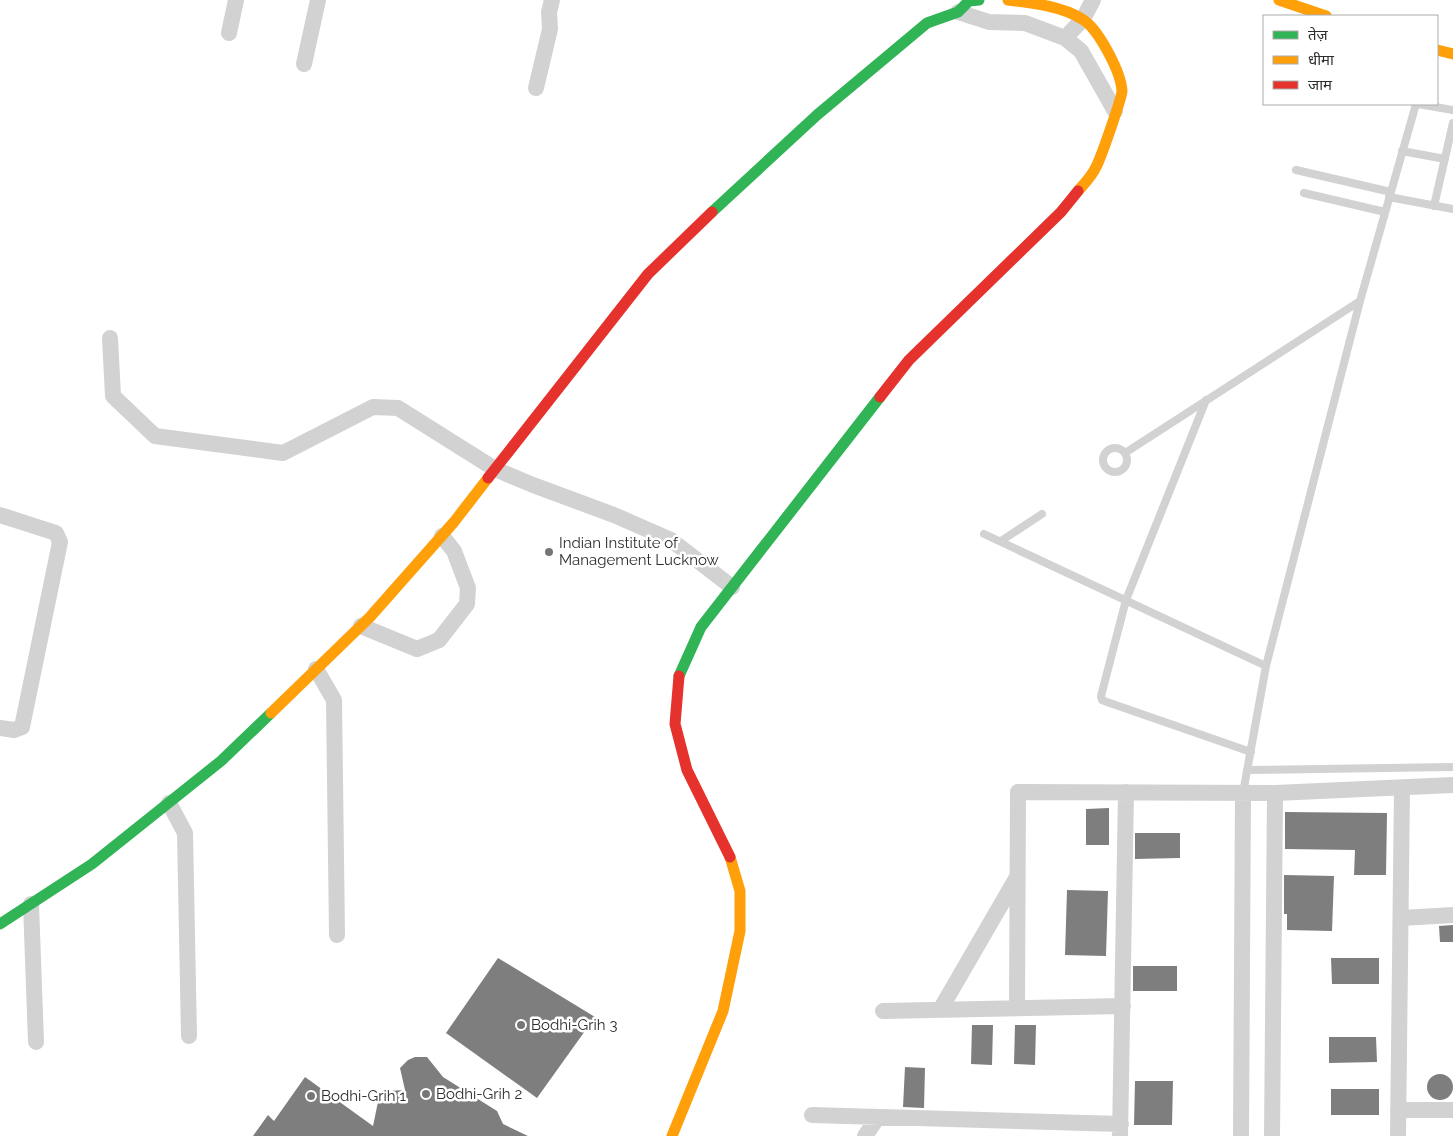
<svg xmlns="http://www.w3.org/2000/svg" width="1453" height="1136" viewBox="0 0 1453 1136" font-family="Raleway,'Noto Sans Devanagari',sans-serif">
	<rect width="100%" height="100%" fill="#fff"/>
	<path fill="#7e7e7e" d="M1109 808V845H1086V809Z
		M1285 812 1387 813 1386 875H1354L1355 850 1285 849Z
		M1135 833H1180V858L1135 859Z
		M1284 875 1334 876 1332 931 1287 930V914H1284Z
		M1067 890 1108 891 1106 956 1065 955Z
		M1453 925V942H1440L1439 926Z
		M498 958 595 1017 537 1098 446 1033Z
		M1331 958H1379V984H1332Z
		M1133 966H1177V991H1133Z
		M972 1025H993L992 1065 971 1064Z
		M1015 1025H1036L1035 1065 1014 1064Z
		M1329 1037H1376L1377 1062 1329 1063Z
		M415 1057H427L443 1077 497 1111 503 1124 528 1136H253L268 1115 274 1121 305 1077 373 1126 379 1097 388 1091 405 1090 400 1068 408 1060Z
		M905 1067 925 1068 924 1108 903 1107Z
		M1427 1087a13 13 0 1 1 26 0a13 13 0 1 1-26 0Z
		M1135 1081H1173L1172 1125H1134Z
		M1331 1089H1379V1115H1331Z"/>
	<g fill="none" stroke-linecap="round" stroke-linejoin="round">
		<path stroke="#d2d2d2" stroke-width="8" d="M1418 104 1453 110
			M1402 151 1445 159
			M1296 170 1391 192
			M1304 193 1385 212
			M1389 197 1453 209
			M1434 206 1453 123
			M1206 400 1126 600 1101 696 1102 700 1107 702 1251 752
			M1103 460a12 12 0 1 1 24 0a12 12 0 1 1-24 0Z
			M1125 453 1360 301
			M984 534 1266 666
			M1001 541 1042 514
			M1247 770 1453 767
			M1243 793 1266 666 1360 301 1416 104"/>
		<path stroke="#d2d2d2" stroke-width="16" d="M958 12 989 22 1025 23 1065 38 1081 51 1115 111
			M229 33 236 0
			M1065 38 1083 19 1093 0
			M304 64 318 0
			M536 88 550 29 549 12 552 0
			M110 338 113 396 155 436 283 453 373 407 398 408 495 469 533 485 614 515 671 540 732 587
			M0 515 56 533 60 542 22 727 14 730 0 728
			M361 626 417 649 439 640 467 604 468 588 454 551 442 536
			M316 669 334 700 337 935
			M169 803 185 833 189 1036
			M31 904 36 1042
			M1401 918 1453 915
			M1017 1008 1018 792 1275 793 1453 785
			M940 1010 1017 877
			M883 1011 1123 1006
			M1398 1110H1453
			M812 1115 1121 1124
			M865 1136 878 1117
			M1120 1136 1126 792
			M1241 1136 1243 793
			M1272 1136 1275 793
			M1398 1136 1402 788"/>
		<path stroke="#30b455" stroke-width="11" d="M712 212 817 115 927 23 958 12 969 1 979 0
			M679 676 701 627 880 397
			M0 924 92 864 221 761 271 713"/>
		<path stroke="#ff9f0a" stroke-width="11" d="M1008 0C1032 3 1061 6 1082 19 1098 28 1121 72 1122 91 1122 97 1101 158 1096 167 1092 176 1084 184 1078 191
			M1279 0 1326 16
			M1437 50 1453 54
			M271 713 370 617 454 522 488 478
			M672 1136 723 1011 740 931V891L730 857"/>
		<path stroke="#e5322d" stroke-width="11" d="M880 397 909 360 1061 212 1078 191
			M488 478 648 274 712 212
			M679 676 675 724 687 770 730 857"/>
	</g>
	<g fill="#767676" stroke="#fff" stroke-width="2">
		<circle cx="549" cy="552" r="5"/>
		<circle cx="521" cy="1025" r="5"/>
		<circle cx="426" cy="1094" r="5"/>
		<circle cx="311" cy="1096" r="5"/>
	</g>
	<g text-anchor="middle" stroke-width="5" stroke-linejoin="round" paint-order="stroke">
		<g font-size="15" fill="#2d2d2d" stroke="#fff" text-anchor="start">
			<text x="559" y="548">Indian Institute of<tspan x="559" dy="17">Management Lucknow</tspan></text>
			<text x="531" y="1030">Bodhi-Grih 3</text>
			<text x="436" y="1099">Bodhi-Grih 2</text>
			<text x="321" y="1101">Bodhi-Grih 1</text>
		</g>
	</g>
	<rect x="1263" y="15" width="175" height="90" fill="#ffffff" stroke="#ababab"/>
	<rect x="1273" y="31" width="25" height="8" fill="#30b455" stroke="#ababab"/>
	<text x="1308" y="40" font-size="15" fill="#2d2d2d">तेज़</text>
	<rect x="1273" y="56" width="25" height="8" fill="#ff9f0a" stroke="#ababab"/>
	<text x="1308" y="65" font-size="15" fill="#2d2d2d">धीमा</text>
	<rect x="1273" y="81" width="25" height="8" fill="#e5322d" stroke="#ababab"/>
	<text x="1308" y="90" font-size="15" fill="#2d2d2d">जाम</text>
</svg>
